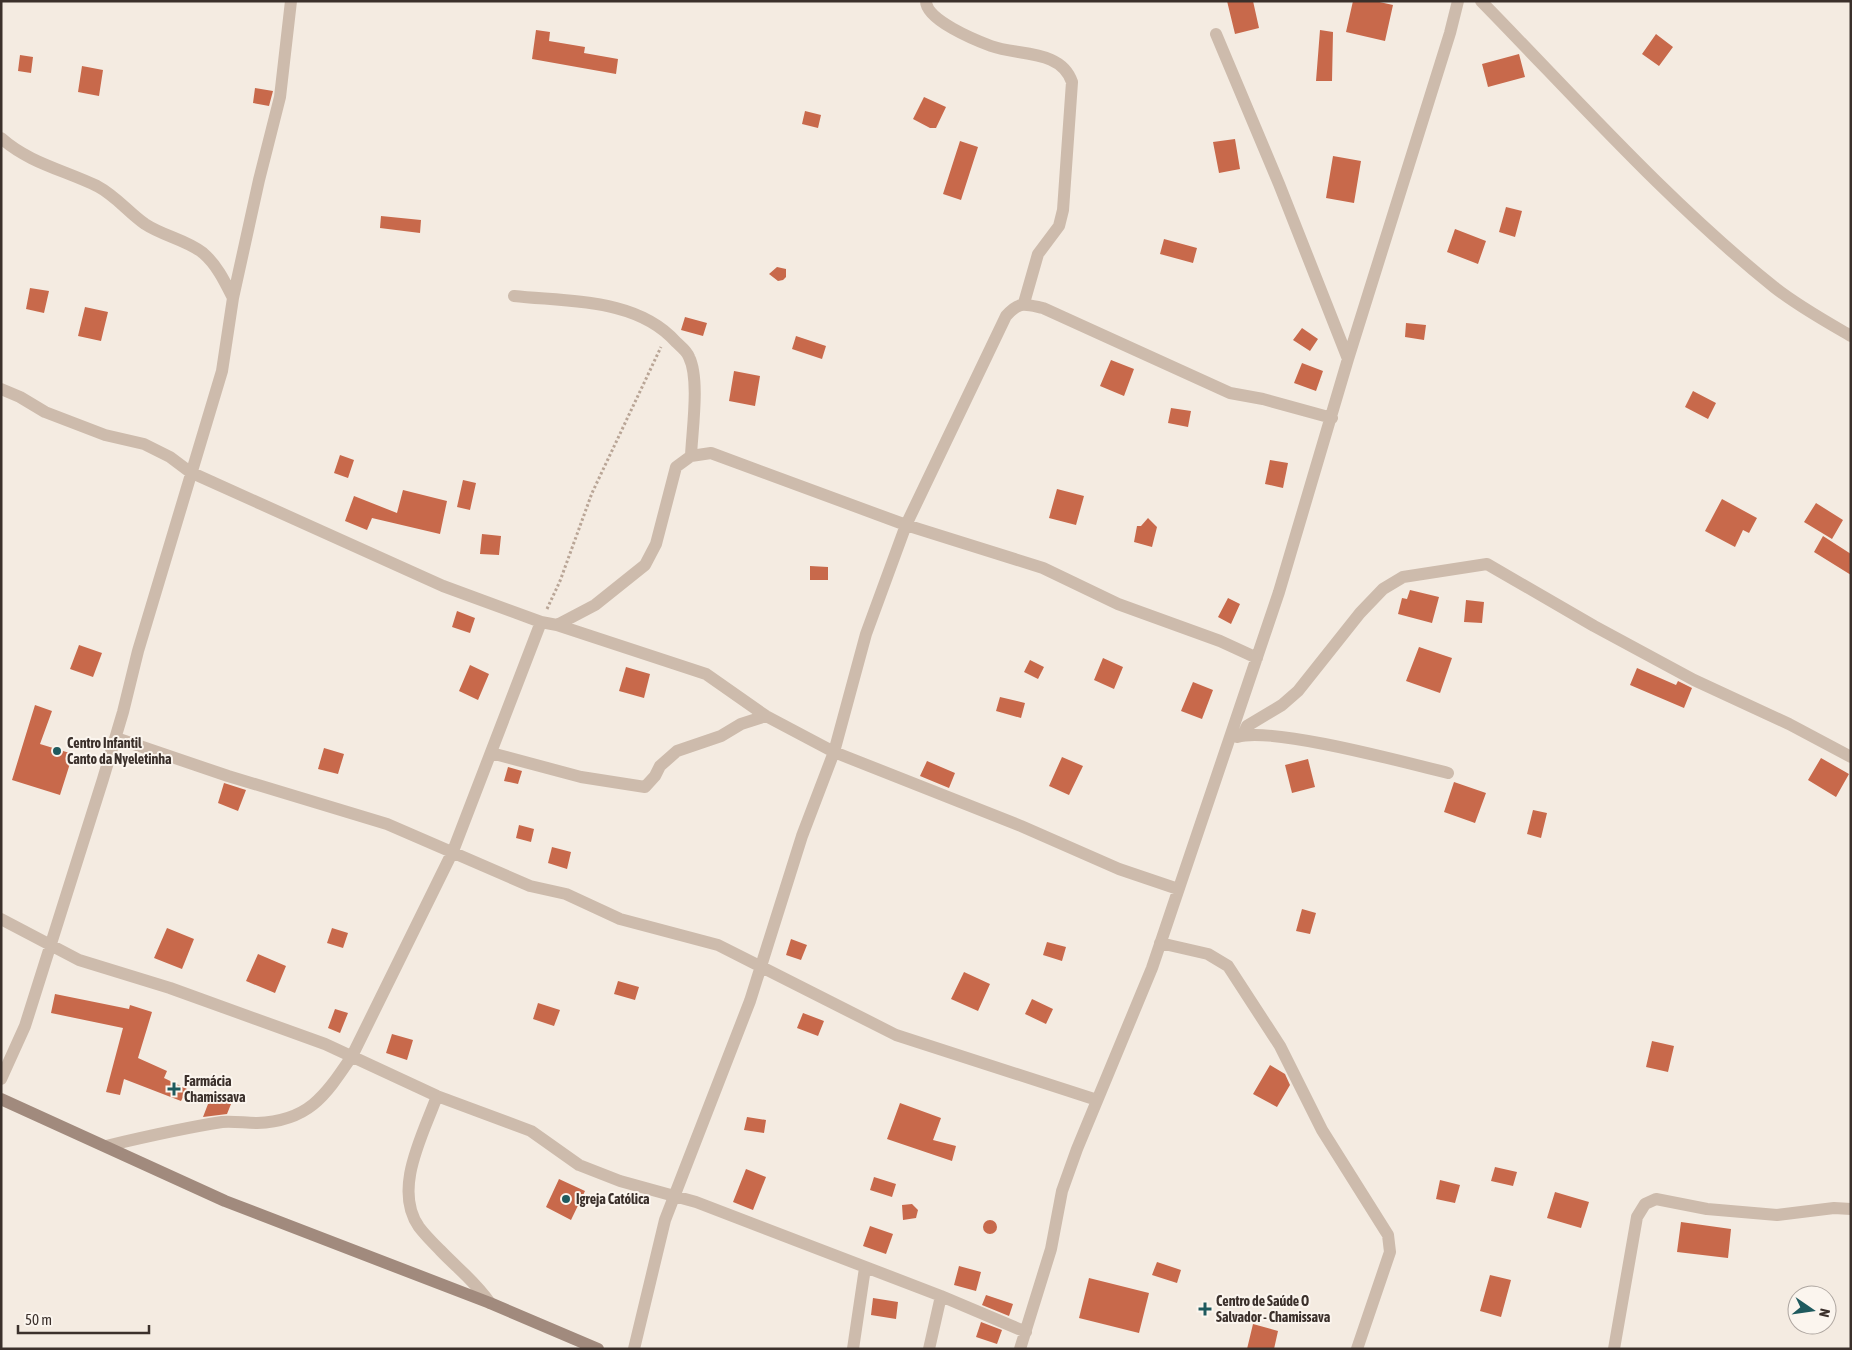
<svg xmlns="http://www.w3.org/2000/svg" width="1852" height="1350" viewBox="0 0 1852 1350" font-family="'Asap Condensed',sans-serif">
	<rect width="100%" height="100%" fill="#f4ebe1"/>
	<path fill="#c8694b" d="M1227 1H1253L1259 28 1235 34Z
		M1353 1H1375L1393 5 1385 41 1346 32Z
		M536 30 550 32 549 41 585 47 584 53 618 59 616 74 532 59Z
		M1320 30 1333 32 1332 81H1316Z
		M1656 34 1673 47 1659 66 1642 54Z
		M1519 54 1525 77 1488 87 1482 64Z
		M20 55 33 57 31 73 18 71Z
		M82 66 103 70 99 96 78 92Z
		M255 88 273 91 269 106 253 103Z
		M924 97 946 107 936 128H930L913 119Z
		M805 111 821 115 818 128 802 124Z
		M1235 139 1240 169 1219 173 1213 142Z
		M960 141 978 147 961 200 943 194Z
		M1333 156 1361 161 1354 203 1326 198Z
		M1506 207 1522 211 1515 237 1499 232Z
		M381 216 421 220 420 233 380 228Z
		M1455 229 1486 241 1478 264 1447 252Z
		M1164 239 1197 248 1193 263 1160 254Z
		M777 267 786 269V277L783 280 778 281 769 274Z
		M30 288 49 291 44 313 26 309Z
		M85 307 108 312 101 341 78 336Z
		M685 317 707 323 703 336 681 330Z
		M1406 323 1426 325 1424 340 1405 337Z
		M1302 328 1318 339 1310 351 1293 340Z
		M796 336 826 346 822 359 792 349Z
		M1111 360 1134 369 1124 396 1100 386Z
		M1302 363 1323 371 1316 391 1294 383Z
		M734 371 760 376 755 406 729 401Z
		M1693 391 1716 403 1708 419 1685 407Z
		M1171 408 1191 411 1188 427 1168 423Z
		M340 455 354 460 348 478 334 473Z
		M1270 460 1288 463 1283 488 1265 484Z
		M463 480 476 483 470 510 457 507Z
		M1057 489 1084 496 1076 525 1049 518Z
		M403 490 447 501 440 534 372 518 367 530 345 521 354 496 397 513Z
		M1722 499 1757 518 1749 533 1743 530 1735 547 1705 531Z
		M1816 503 1843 520 1832 539 1804 522Z
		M1148 518 1157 527 1152 547 1134 542 1137 526H1141Z
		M482 534 501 536 499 555 480 554Z
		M1823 536 1851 554V575L1814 552Z
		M810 566 828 567V580H810Z
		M1410 590 1439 597 1432 623 1398 614 1402 598 1407 599Z
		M1228 598 1240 604 1231 624 1218 617Z
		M1466 600 1484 602 1482 623 1464 622Z
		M457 611 475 618 470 633 452 627Z
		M79 645 102 653 93 677 70 669Z
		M1419 647 1452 658 1440 693 1406 681Z
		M1103 658 1123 667 1114 689 1094 680Z
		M1030 660 1044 667 1038 679 1024 672Z
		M470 665 489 674 478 700 459 691Z
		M626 667 650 674 644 698 619 691Z
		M1637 668 1676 685 1678 681 1692 688 1684 708 1630 685Z
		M1193 682 1213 690 1202 719 1181 711Z
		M1000 697 1025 703 1021 718 996 711Z
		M35 705 52 711 40 744 73 754 60 795 12 780Z
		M324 748 344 754 338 774 318 769Z
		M1062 757 1083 766 1069 795 1049 786Z
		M1821 758 1849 774 1836 797 1808 780Z
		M1308 759 1315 787 1292 793 1285 765Z
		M927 761 955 773 949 788 920 776Z
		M508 767 522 771 518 784 504 781Z
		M1454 782 1486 793 1475 823 1444 812Z
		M224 783 246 790 238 811 218 803Z
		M1533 810 1547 813 1541 838 1527 834Z
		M519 825 534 829 531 842 516 838Z
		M552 847 571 852 567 869 548 863Z
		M1302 909 1316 913 1310 934 1296 931Z
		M167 928 194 939 182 969 154 958Z
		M332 928 348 933 343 948 327 943Z
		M791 939 807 945 801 960 786 955Z
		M1047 942 1066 947 1062 961 1043 955Z
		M258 954 286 966 275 993 246 981Z
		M964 972 990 984 978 1011 951 999Z
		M618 981 639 987 635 1000 614 994Z
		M55 994 129 1009 130 1005 152 1012 138 1058 167 1071 164 1078 187 1089 181 1101 124 1079 120 1095 106 1092 123 1028 51 1013Z
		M1032 999 1053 1009 1046 1024 1025 1014Z
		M538 1003 560 1010 554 1026 533 1019Z
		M335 1009 348 1013 340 1033 328 1028Z
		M803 1013 824 1021 818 1036 797 1028Z
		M392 1034 413 1040 407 1060 386 1053Z
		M1652 1041 1674 1046 1668 1072 1646 1067Z
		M1270 1065 1285 1074 1290 1085 1277 1107 1253 1094Z
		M213 1091 233 1099 227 1114 203 1117Z
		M900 1103 941 1118 933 1140 956 1146 952 1161 887 1139Z
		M747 1117 766 1120 764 1133 744 1130Z
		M1495 1167 1517 1172 1513 1186 1491 1181Z
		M746 1169 766 1177 753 1210 733 1202Z
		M874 1177 896 1184 892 1197 870 1190Z
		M559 1179 585 1191 571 1220 546 1207Z
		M1440 1180 1460 1185 1455 1203 1436 1199Z
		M1555 1192 1589 1202 1581 1228 1547 1218Z
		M912 1204 918 1210 916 1218 903 1220 902 1205Z
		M983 1227a7 7 0 1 1 14 0a7 7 0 1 1-14 0Z
		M1681 1222 1731 1229 1728 1258 1677 1252Z
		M870 1226 893 1234 886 1254 863 1246Z
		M1157 1262 1181 1270 1177 1283 1152 1275Z
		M959 1266 981 1272 976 1291 954 1285Z
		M1490 1275 1511 1280 1501 1317 1480 1311Z
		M1089 1278 1149 1293 1139 1333 1079 1318Z
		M986 1295 1013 1304 1009 1316 982 1305Z
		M873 1298 898 1302 896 1319 871 1315Z
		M981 1322 1002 1330 997 1344 976 1337Z
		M1253 1324 1278 1331 1274 1349H1247Z"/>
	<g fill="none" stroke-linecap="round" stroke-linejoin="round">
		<path stroke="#b9a596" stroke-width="3" stroke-dasharray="2.5 2.5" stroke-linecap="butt" d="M547 609 560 581 592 493 661 347"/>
		<path stroke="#cdbbac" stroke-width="12" d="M926 1C926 20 975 40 991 46 1018 56 1061 49 1072 82L1063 210 1059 226 1038 254 1024 303
			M1481 1C1576 98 1668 202 1774 287 1798 306 1825 321 1851 336
			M1216 34 1279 184 1348 359
			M1 138C29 163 64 170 97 186 116 196 128 212 145 224 163 236 187 240 203 253 217 265 225 282 233 298
			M514 296C569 302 637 298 676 342 680 346 687 351 689 357 700 379 692 431 691 456
			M1 389 20 397 45 412 105 435 144 444 170 457 190 472 443 586 541 622 557 625 706 674 766 716 834 752 1021 826 1119 869 1178 889
			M557 625 595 605 645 565 656 544 676 467 691 456 711 453 906 525 1043 568 1118 604 1220 641 1257 658
			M1243 735 1247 726 1282 705 1298 691 1360 613 1383 589 1403 577 1487 564 1594 626 1694 680 1789 724 1851 757
			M1237 737C1271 726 1407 763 1448 773
			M116 738 228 776 387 824 530 886 566 894 620 919 718 945 896 1035 1097 1100
			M491 753 581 777 645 787 655 776 660 766 677 751 721 736 741 724 766 716
			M1 919 79 960 170 988 325 1044 437 1096 531 1131 579 1165 620 1181 696 1202 941 1296 1026 1332
			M1160 943 1208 954 1228 966 1280 1046 1322 1130 1388 1235 1390 1252 1357 1349
			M1 1079 25 1026 103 779 123 712 138 651 222 371 233 298 259 180 280 97 291 1
			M437 1096C424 1133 392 1189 419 1227 425 1235 433 1243 440 1250 458 1269 474 1280 490 1303
			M106 1146C144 1137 183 1128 222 1122 234 1121 245 1123 257 1123 309 1121 325 1096 352 1056L453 851 541 622
			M634 1349 665 1220 750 1001 802 836 834 752 866 634 906 525 1006 316C1019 301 1024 304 1043 308L1230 393 1263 399 1332 418
			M853 1349 865 1268
			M929 1349 941 1296
			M1020 1349 1051 1249 1062 1191 1077 1149 1152 968 1279 592 1348 359 1450 33 1458 1
			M1614 1349 1637 1217 1645 1204 1656 1199 1707 1209 1777 1215 1834 1208 1851 1209"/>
		<path stroke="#a18a7d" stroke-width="12" d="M1 1099 225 1201 490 1303 598 1349"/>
	</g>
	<g fill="#1f5a5e" stroke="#fbf5ee" stroke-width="2">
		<circle cx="57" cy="751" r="5"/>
		<path d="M171.5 1081.5h5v5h5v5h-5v5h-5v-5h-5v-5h5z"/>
		<circle cx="566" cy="1199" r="5"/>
		<path d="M1202.5 1301.5h5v5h5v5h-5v5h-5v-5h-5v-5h5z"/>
	</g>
	<g text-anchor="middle" stroke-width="4" stroke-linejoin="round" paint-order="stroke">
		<g font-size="14" font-weight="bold" fill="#3b302b" stroke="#fbf5ee" text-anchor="start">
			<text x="67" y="748">Centro Infantil<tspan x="67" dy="16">Canto da Nyeletinha</tspan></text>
			<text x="184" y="1086">Farmácia<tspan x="184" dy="16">Chamissava</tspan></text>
			<text x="576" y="1204">Igreja Católica</text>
			<text x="1216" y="1306">Centro de Saúde O<tspan x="1216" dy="16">Salvador - Chamissava</tspan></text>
		</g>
	</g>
	<rect width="1852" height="1350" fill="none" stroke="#3b302b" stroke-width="5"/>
	<g transform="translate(1812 1310) rotate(103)"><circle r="24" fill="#fbf5ee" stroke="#aea6a0"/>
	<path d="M0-4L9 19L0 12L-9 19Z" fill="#1f5a5e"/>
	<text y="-8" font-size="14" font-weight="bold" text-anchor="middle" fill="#3b302b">N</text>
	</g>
	<path d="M18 1325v8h131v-8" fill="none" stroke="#3b302b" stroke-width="2.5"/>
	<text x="25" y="1325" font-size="15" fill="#3b302b" stroke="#fbf5ee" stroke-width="4" paint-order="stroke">50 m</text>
</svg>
